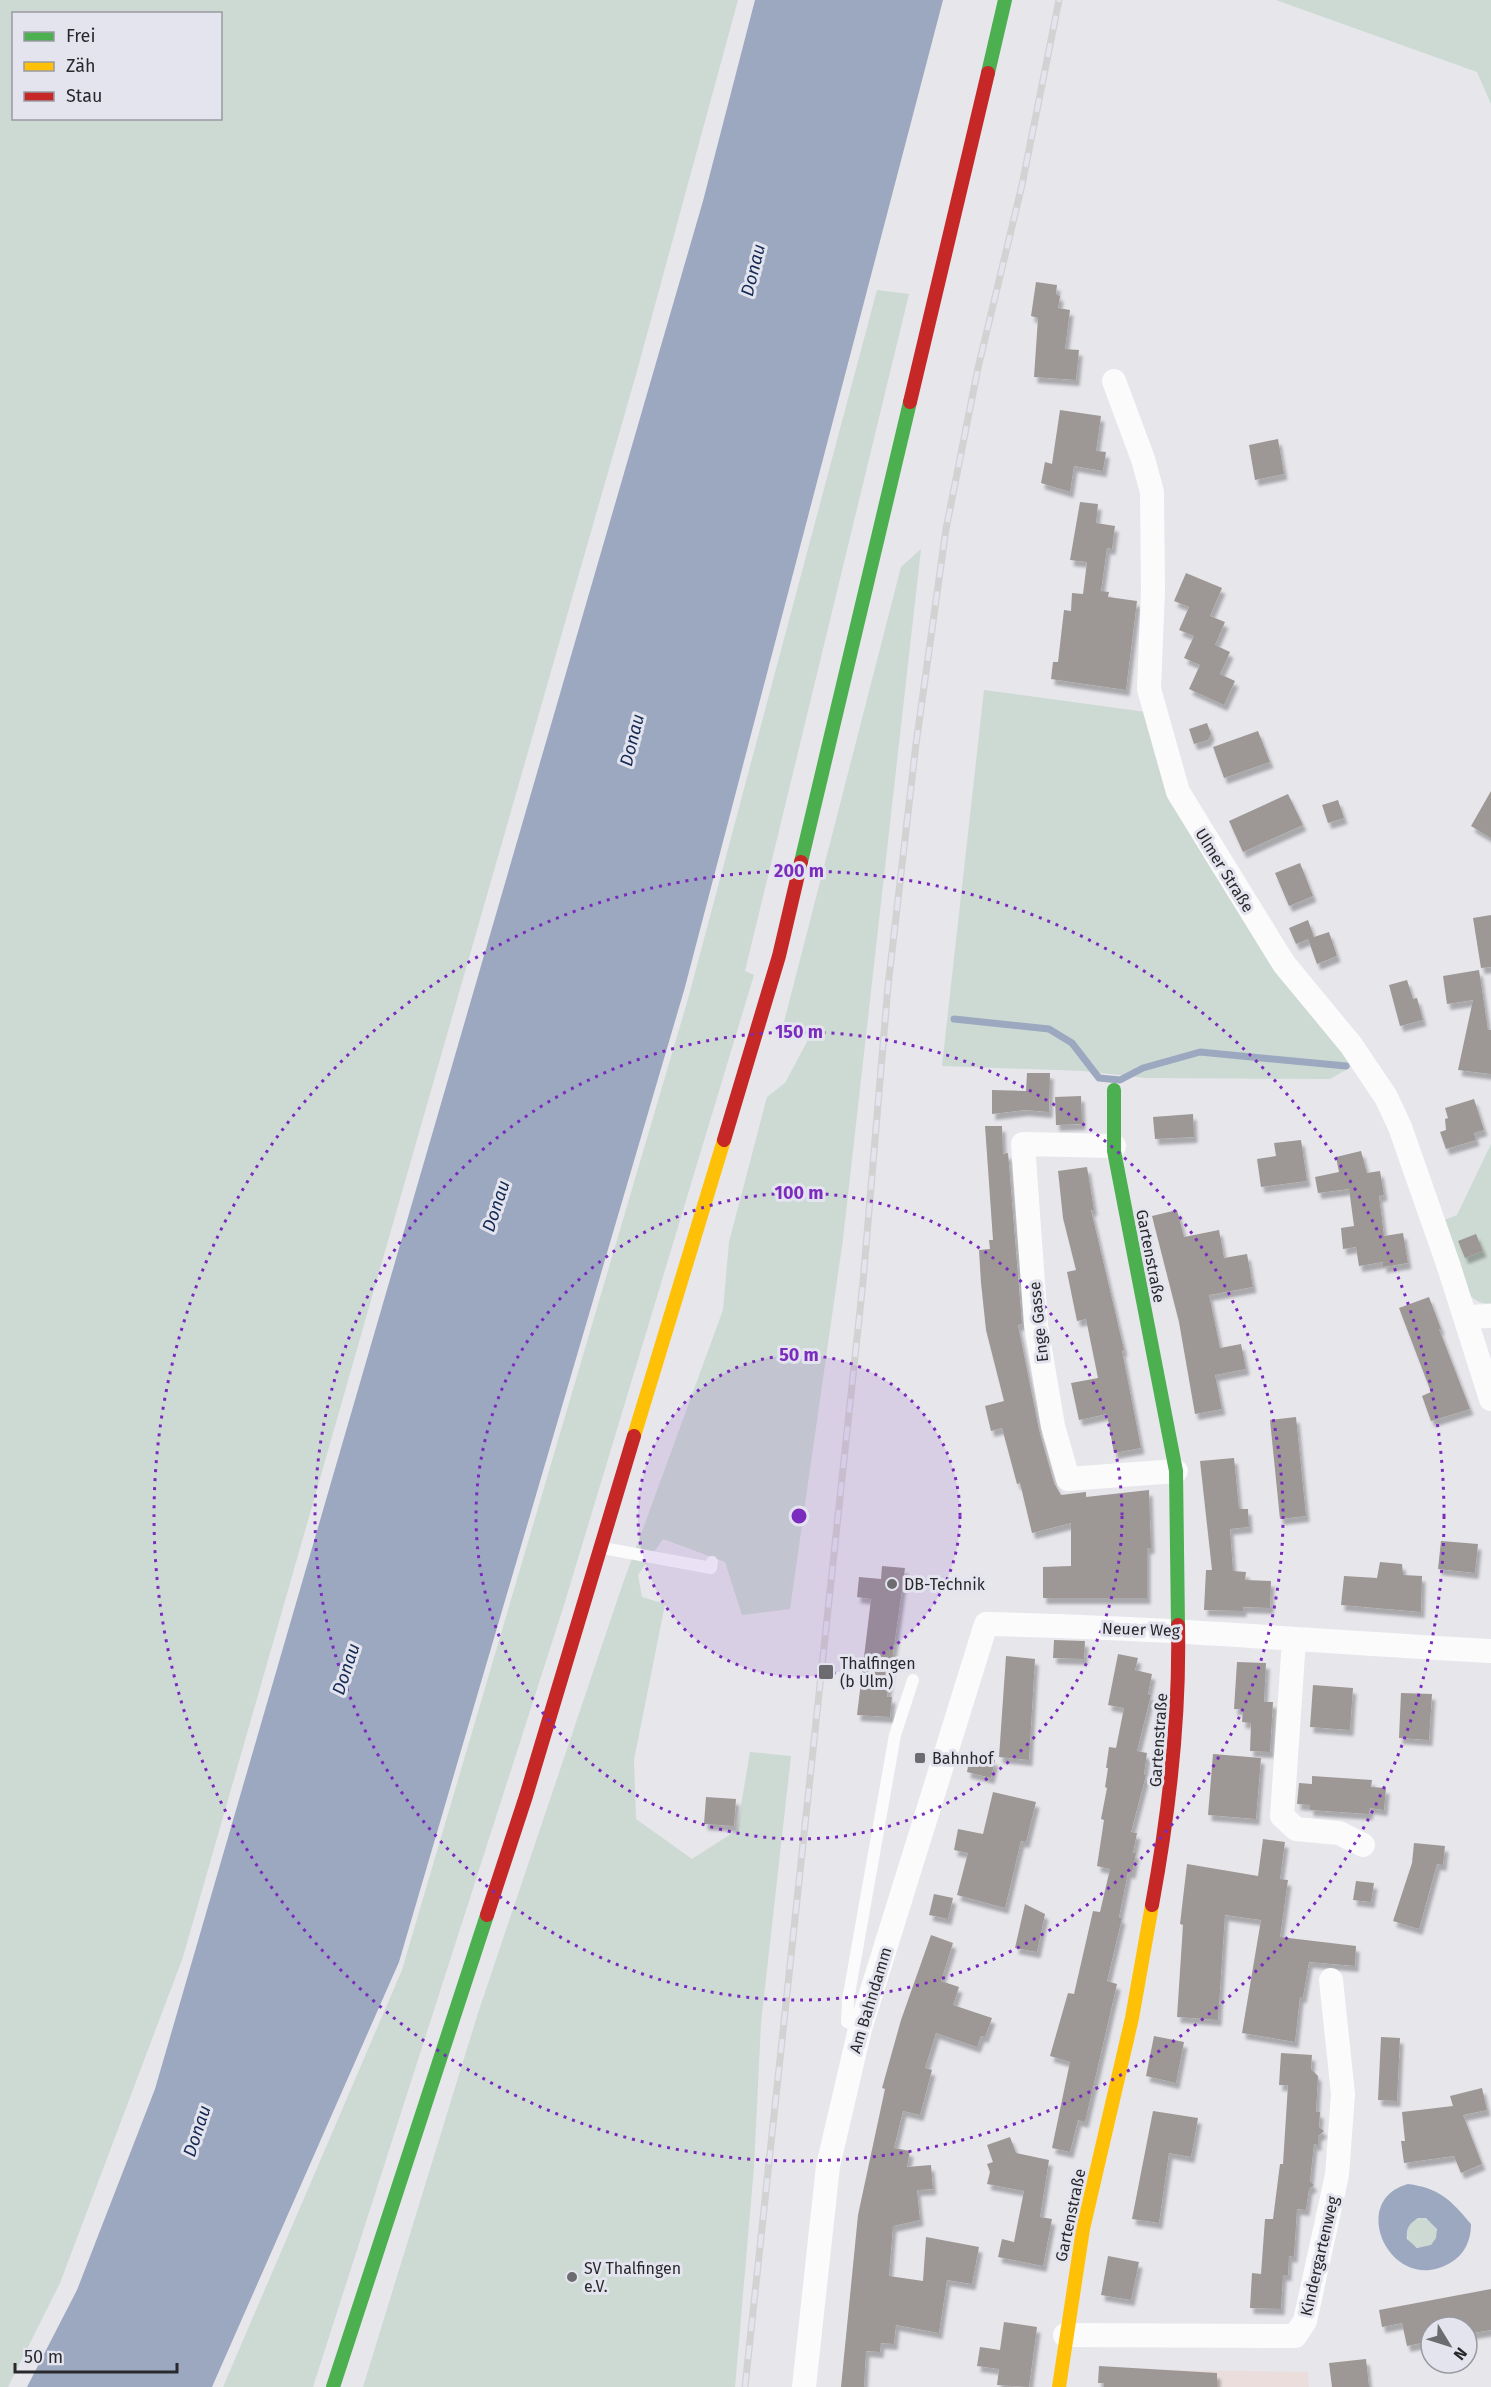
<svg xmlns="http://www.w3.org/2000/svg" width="1491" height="2387" viewBox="0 0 1491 2387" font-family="'Fira Sans',sans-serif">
	<defs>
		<filter id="shadow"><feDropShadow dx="3.5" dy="6" stdDeviation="1.5" flood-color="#0004"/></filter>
	</defs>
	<rect width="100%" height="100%" fill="#e6e6eb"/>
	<path fill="#eadddb" d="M1168 2370 1308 2372 1309 2387H1167Z"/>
	<path fill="#ccdad3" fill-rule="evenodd" d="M0 0H738L637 371 183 1957 60 2283 8 2387H0ZM14 14H220V118H14Z
		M1276 0H1491V104L1477 72Z
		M877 290 909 294 745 971 754 975 564 1605 313 2387H223L402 1970 688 999Z
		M921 549 843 1239 790 1609 742 1615 725 1562 663 1539 638 1575 642 1597 665 1604 634 1760 636 1819 692 1859 737 1830 750 1752 791 1756 761 2023 754 2167 735 2387H363L478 2013 622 1586 723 1310 729 1242 767 1097 785 1083 809 1038 784 1022 901 567Z
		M984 690 1146 712 1169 793 1207 862 1280 973 1358 1063 1330 1079 1146 1078 1083 1071 942 1066Z
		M1491 1144V1303C1482 1305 1475 1300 1468 1294L1444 1220 1457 1215Z
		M1407 2233a15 15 0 1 1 30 0a15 15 0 1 1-30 0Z"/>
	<path fill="#9ca8bf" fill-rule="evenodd" d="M755 0H943L685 987 399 1962 212 2387H27L77 2290 155 2089 703 201Z
		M1408 2184C1439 2188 1451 2200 1471 2224 1471 2241 1464 2255 1450 2263 1392 2297 1346 2201 1408 2184ZM1418 2218H1426L1437 2229 1436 2238 1431 2245 1417 2248 1407 2239C1406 2228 1409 2224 1418 2218Z"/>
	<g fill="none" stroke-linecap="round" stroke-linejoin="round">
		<path stroke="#9ca8bf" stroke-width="7" d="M954 1019 1049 1029 1072 1043 1099 1078 1120 1080 1143 1068 1200 1052 1346 1066"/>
	</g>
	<path fill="#9d9896" filter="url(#shadow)" d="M1036 282 1057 285 1056 294 1060 296 1058 308 1070 310 1065 349 1079 350 1076 380 1034 377 1038 318 1031 316Z
		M1060 410 1101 416 1096 451 1106 452 1103 471 1074 466 1070 492 1041 483 1045 462 1052 464Z
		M1278 439 1284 474 1255 480 1249 445Z
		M1080 502 1098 504 1096 523 1115 526 1112 549 1107 548 1101 591 1109 592 1108 597 1137 601 1126 690 1051 679 1053 662H1058L1064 610 1071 611 1072 593 1083 594 1087 562 1070 560Z
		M1186 573 1222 588 1210 616 1225 622 1215 645 1230 652 1220 674 1235 681 1224 705 1189 689 1200 665 1184 658 1194 636 1179 630 1189 607 1174 601Z
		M1207 723 1211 734 1208 740 1194 744 1189 729Z
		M1258 731 1270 762 1224 778 1213 747Z
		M1491 791V838L1471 826Z
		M1288 794 1303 825 1243 852 1229 821Z
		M1338 800 1344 818 1328 823 1322 805Z
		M1300 863 1313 896 1289 906 1275 873Z
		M1491 915V967L1481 968 1473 918Z
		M1308 920 1314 937 1329 932 1337 956 1317 964 1308 939 1296 944 1289 928Z
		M1479 970 1488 1030H1491V1074L1458 1070 1473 1000 1447 1004 1443 976Z
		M1407 980 1413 999 1417 998 1423 1020 1400 1026 1389 985Z
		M1027 1073H1050L1049 1112 1025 1110 992 1114V1090L1026 1091Z
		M1081 1096 1082 1124 1056 1125 1055 1097Z
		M1474 1099 1484 1130 1474 1133 1476 1140 1446 1149 1440 1132 1446 1130 1445 1119 1448 1118 1445 1108Z
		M1193 1114 1194 1137 1155 1139 1153 1117Z
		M985 1126H1002L1003 1154 1008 1153 1022 1324 1018 1325 1039 1430 1054 1483 1061 1495 1086 1492V1497L1149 1490 1151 1548H1147V1598H1043V1567L1071 1566V1523L1032 1533 1020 1483 1017 1484 1002 1428 991 1431 985 1406 1004 1401 986 1330 981 1283 979 1250 990 1249 989 1240H993Z
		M1301 1140 1307 1181 1261 1187 1257 1159 1276 1156 1274 1143Z
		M1361 1151 1367 1173 1380 1171 1384 1195 1379 1196 1384 1236 1403 1233 1408 1263 1383 1267V1262L1359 1266 1356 1247 1343 1249 1341 1228 1354 1226 1349 1189 1318 1193 1315 1177 1339 1172 1336 1157Z
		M1087 1167 1094 1210H1091L1124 1350 1122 1351 1141 1448 1114 1453 1107 1414 1079 1420 1071 1383 1098 1378 1086 1319 1077 1321 1067 1272 1076 1270 1063 1218 1058 1171Z
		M1177 1210 1184 1237 1219 1230 1224 1258 1247 1254 1253 1287 1209 1295 1220 1348 1241 1344 1246 1369 1215 1375 1222 1409 1195 1414 1179 1322 1152 1216Z
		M1476 1234 1483 1251 1465 1258 1458 1241Z
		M1429 1297 1441 1329H1439L1470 1409 1431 1421 1422 1396 1431 1392 1399 1308Z
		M1296 1417 1306 1516 1280 1519 1270 1420Z
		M1234 1458 1239 1509H1248L1249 1527 1230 1529 1233 1571 1246 1572 1245 1580 1271 1581 1270 1608 1243 1607V1611L1204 1610 1206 1570H1212L1200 1461Z
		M1441 1541 1478 1544 1475 1573 1438 1569Z
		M1380 1562 1402 1564 1403 1575 1422 1576 1421 1612 1341 1605 1344 1576 1377 1578Z
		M882 1566 905 1568 887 1697H892L890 1717 857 1715 871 1599 857 1597 859 1577 881 1579Z
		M1054 1640 1085 1641 1084 1659 1053 1658Z
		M1118 1654 1138 1658 1135 1670 1152 1674 1148 1694 1151 1695 1137 1751 1147 1753 1144 1774 1146 1775 1131 1832 1137 1833 1133 1853H1136L1132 1873 1128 1872 1119 1917 1122 1918 1107 1981 1117 1984 1085 2122 1078 2120 1070 2152 1052 2148 1070 2062 1050 2056 1068 1993 1074 1994 1093 1911 1100 1912 1110 1869 1097 1866 1104 1820 1101 1819 1107 1788 1105 1787 1108 1768H1106L1109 1747 1116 1748 1124 1708 1108 1705Z
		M1006 1656 1035 1659 1029 1760 999 1757Z
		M1237 1662 1266 1663 1264 1702H1273L1270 1752 1250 1751 1251 1723 1242 1722 1243 1709H1234Z
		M1313 1685 1353 1688 1350 1730 1310 1727Z
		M1401 1693 1432 1694 1429 1740 1399 1738Z
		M1213 1754 1261 1758 1256 1819 1208 1815Z
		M970 1755 995 1760 991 1778 967 1772Z
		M1312 1776 1372 1780 1371 1787 1386 1788 1384 1810 1370 1808 1369 1814 1310 1810V1805L1297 1804 1299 1783 1312 1784Z
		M993 1792 1036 1802 1026 1842 1021 1841 1005 1908 957 1895 968 1853 954 1850 958 1829 983 1834Z
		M706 1797 736 1799 734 1826 704 1824Z
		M1263 1839 1285 1842 1280 1879 1288 1880 1280 1937 1356 1946 1355 1966 1309 1962 1303 1997H1300L1295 2042 1242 2033 1261 1920 1225 1915 1218 2020 1177 2017 1183 1925 1180 1924 1187 1864 1258 1876Z
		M1414 1843 1445 1846 1443 1865 1437 1864 1419 1929 1393 1921 1412 1863Z
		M1356 1881 1374 1883 1371 1902 1353 1900Z
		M934 1894 953 1898 948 1919 929 1915Z
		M1025 1904 1045 1914 1037 1952 1015 1948Z
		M931 1935 953 1943 941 1981 959 1987 953 2005 992 2018 985 2037 981 2036 977 2047 936 2033 925 2068 932 2070 920 2115 903 2111 894 2148 910 2151 907 2167 931 2165 933 2189 917 2190 920 2220 893 2226 889 2276 923 2281 926 2237 979 2247 972 2284 947 2280 939 2333 896 2325 894 2344 881 2343 880 2352 866 2351 864 2387H841L858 2215 885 2089 882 2088 901 2020Z
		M1154 2036 1184 2042 1176 2083 1146 2076Z
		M1381 2037 1400 2038 1397 2101 1378 2100Z
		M1281 2053 1312 2055 1311 2069 1318 2076 1316 2112H1320L1319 2127 1324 2131 1318 2136V2145L1314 2144 1310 2181 1314 2185 1309 2189 1306 2210 1297 2209 1294 2257 1289 2256 1288 2275H1283L1281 2309 1250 2308 1252 2273 1261 2274 1265 2219H1273L1280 2164H1283L1288 2085H1279Z
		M1482 2088 1487 2110 1463 2115 1482 2164 1461 2173 1454 2156 1404 2163 1401 2141H1405L1402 2112 1453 2106 1450 2096Z
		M1153 2111 1198 2118 1191 2157 1169 2153 1159 2223 1132 2219Z
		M1010 2137 1016 2153 1049 2160 1040 2217 1052 2219 1043 2266 998 2257 1002 2239 1014 2242 1024 2191 987 2184 990 2172 987 2164 993 2162 987 2145Z
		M1108 2256 1139 2262 1131 2300 1101 2295Z
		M1491 2289V2330L1467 2334V2327H1431V2341L1407 2346 1402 2323 1382 2327 1379 2310Z
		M1004 2322 1037 2327 1029 2387 997 2385 999 2369 977 2366 980 2347 1000 2350Z
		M1366 2359 1369 2387H1332L1329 2363Z
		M1099 2366 1217 2373V2387H1104V2383H1098Z"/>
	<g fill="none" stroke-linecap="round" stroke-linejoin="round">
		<path stroke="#fbfbfc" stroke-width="12" d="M603 1548 711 1568 712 1562
			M860 2029 847 2022 848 2000 895 1735 913 1680"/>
		<path stroke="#fbfbfc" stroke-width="24" d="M1114 381 1143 459 1152 492 1153 590 1149 689 1178 792 1284 964 1351 1045 1386 1097 1400 1127 1448 1264 1491 1399
			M1114 1146 1023 1144 1036 1325 1053 1426 1068 1479 1176 1471
			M1465 1317 1491 1316
			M1294 1640 1282 1816 1296 1829 1339 1833 1363 1845
			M1065 2335 1295 2336 1305 2321 1337 2175 1343 2094 1331 1980
			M804 2387 828 2166 860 2029 986 1624C1155 1627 1323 1642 1491 1651"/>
		<path stroke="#4caf50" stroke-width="14" d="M988 73 1005 0
			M801 862 910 402
			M1114 1090V1151L1176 1471 1178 1625
			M333 2387 487 1915"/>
		<path stroke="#ffc107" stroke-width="14" d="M634 1436 724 1140
			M1059 2387 1083 2229 1132 2018 1152 1905"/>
		<path stroke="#c62828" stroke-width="14" d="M910 402 988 73
			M724 1140 779 956 801 862
			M1152 1905C1169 1813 1180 1719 1178 1625
			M487 1915 526 1796 634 1436"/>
		<defs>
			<path id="rail" d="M745 2387 863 1282 888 986 916 744 946 529 978 368 1022 185 1059 0"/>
		</defs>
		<use href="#rail" stroke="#d2d2d2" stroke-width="7"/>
		<use href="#rail" stroke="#e3e4ee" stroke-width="4.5" stroke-dasharray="14" stroke-linecap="butt"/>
	</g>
	<circle cx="799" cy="1516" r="161" fill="#7b2cbf" fill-opacity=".12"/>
	<g fill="none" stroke="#7b2cbf" stroke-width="3" stroke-dasharray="3 6">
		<circle cx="799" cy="1516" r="161"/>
		<circle cx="799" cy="1516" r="323"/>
		<circle cx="799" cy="1516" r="484"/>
		<circle cx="799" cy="1516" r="645"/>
	</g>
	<g fill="#6b6b70" stroke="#e3e4ee" stroke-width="2">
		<circle cx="892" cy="1584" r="6"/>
		<rect x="818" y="1664" width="16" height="16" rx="3"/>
		<rect x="914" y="1752" width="12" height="12" rx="3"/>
		<circle cx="572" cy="2277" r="6"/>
	</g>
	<g text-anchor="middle" stroke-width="6" stroke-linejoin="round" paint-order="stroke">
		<g font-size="16" fill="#29292d" stroke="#e3e4ee">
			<text transform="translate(1225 870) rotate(58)" y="6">Ulmer Straße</text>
			<text transform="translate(1151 1256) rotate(79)" y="6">Gartenstraße</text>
			<text transform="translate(1038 1322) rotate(-96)" y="6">Enge Gasse</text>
			<text transform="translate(1141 1629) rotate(2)" y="6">Neuer Weg</text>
			<text transform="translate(1158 1740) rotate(-86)" y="6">Gartenstraße</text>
			<text transform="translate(870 2000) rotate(-73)" y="6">Am Bahndamm</text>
			<text transform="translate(1070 2215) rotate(-78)" y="6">Gartenstraße</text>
			<text transform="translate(1319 2256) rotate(-77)" y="6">Kindergartenweg</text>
		</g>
		<g font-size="16" fill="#29292d" stroke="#e3e4ee" text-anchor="start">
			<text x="904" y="1590">DB-Technik</text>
			<text x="840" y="1669">Thalfingen<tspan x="840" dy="18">(b Ulm)</tspan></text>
			<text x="932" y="1764">Bahnhof</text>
			<text x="584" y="2274">SV Thalfingen<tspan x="584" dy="18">e.V.</tspan></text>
		</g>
		<g font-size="18" font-style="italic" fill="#132852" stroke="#e3e4ee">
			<text transform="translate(753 270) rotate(-76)" y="6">Donau</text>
			<text transform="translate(632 740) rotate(-76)" y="6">Donau</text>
			<text transform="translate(496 1206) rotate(-72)" y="6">Donau</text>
			<text transform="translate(346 1669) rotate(-72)" y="6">Donau</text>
			<text transform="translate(197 2131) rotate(-72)" y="6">Donau</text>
		</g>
	</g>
	<circle cx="799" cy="1516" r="9" fill="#7b2cbf" stroke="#e3e4ee" stroke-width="3"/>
	<g font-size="18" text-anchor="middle" font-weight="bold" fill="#7b2cbf" stroke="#e3e4ee" stroke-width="6" stroke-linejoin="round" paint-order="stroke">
		<text x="799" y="877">200 m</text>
		<text x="799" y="1038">150 m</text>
		<text x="799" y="1199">100 m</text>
		<text x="799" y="1361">50 m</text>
	</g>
	<rect x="12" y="12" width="210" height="108" fill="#e3e4ee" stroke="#9999a1" stroke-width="1.5"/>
	<rect x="24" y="32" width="30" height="9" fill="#4caf50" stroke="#9999a1" stroke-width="1.5"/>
	<text x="66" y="42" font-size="18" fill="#29292d">Frei</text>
	<rect x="24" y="62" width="30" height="9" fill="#ffc107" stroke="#9999a1" stroke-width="1.5"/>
	<text x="66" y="72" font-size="18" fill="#29292d">Zäh</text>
	<rect x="24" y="92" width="30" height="9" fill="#c62828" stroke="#9999a1" stroke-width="1.5"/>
	<text x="66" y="102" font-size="18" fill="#29292d">Stau</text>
	<g transform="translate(1449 2345) rotate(128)"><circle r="28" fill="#e3e4ee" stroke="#9999a1" stroke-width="1.5"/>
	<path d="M0-4.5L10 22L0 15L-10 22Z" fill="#6b6b70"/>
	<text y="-9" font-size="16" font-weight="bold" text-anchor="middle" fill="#29292d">N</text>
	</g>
	<path d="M15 2363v9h162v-9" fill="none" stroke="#29292d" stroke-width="3"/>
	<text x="24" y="2363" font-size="18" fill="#29292d" stroke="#e3e4ee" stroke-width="4.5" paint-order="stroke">50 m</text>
</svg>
